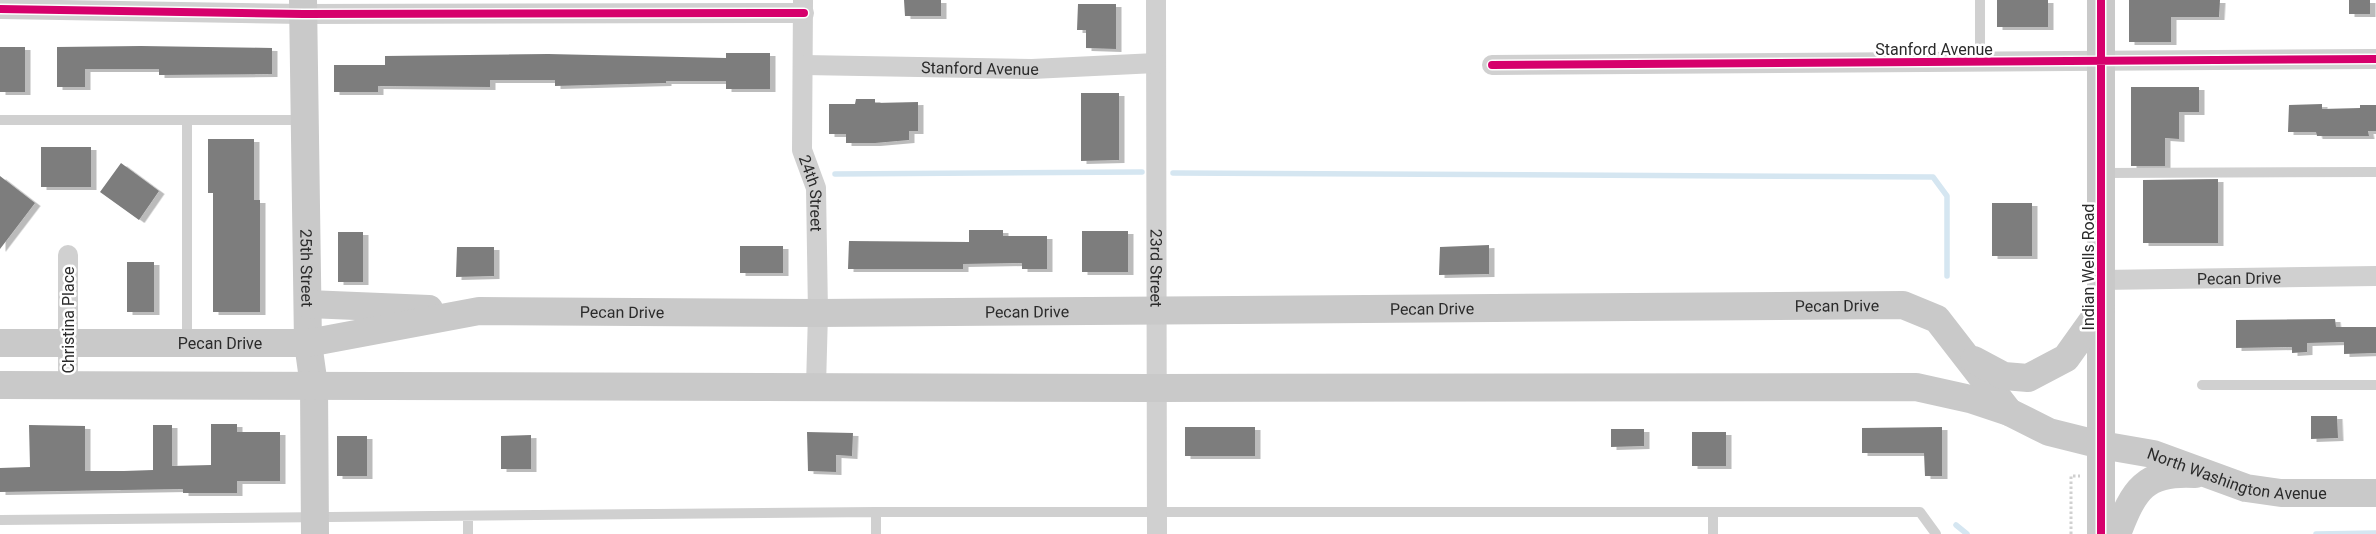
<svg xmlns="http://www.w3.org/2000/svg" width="2376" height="534" viewBox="0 0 2376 534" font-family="Roboto,sans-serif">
	<defs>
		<filter id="shadow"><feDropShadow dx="5.5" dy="3" stdDeviation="0" flood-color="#0004"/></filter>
	</defs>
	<rect width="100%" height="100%" fill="#fff"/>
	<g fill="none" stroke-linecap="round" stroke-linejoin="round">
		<path stroke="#d5e6f1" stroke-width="5.5" d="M1173 173 1933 177 1947 196V276
			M835 174 1142 172
			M1956 525 1967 534
			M2316 534 2376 533"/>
	</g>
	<path fill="#7d7d7d" filter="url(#shadow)" d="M904 0H941V16H905Z
		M1997 0H2048V27H1997Z
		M2129 0H2220L2219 17H2171V42H2129Z
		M2349 0H2370V14H2349Z
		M1078 4H1116V49L1086 48V30H1077Z
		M141 46 272 48V74L159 75V69H85V87H57V47Z
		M0 47H25V92H0Z
		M726 53H770V89H726V81H666V83L555 86V80H490V87L378 86V92H334V65H385V56L548 54 726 58Z
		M2131 87H2199V112H2179V139L2165 138V166H2131Z
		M1081 93H1119V160L1081 161Z
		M856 99H875V103L918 102V131H909V140L875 143H846V134H829V104H855Z
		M2322 104V109L2360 108V105H2376V131H2368L2369 136H2317L2316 132H2288L2289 105Z
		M208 139H254V200H260V312H213V193H208Z
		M41 147H91V187H41Z
		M121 163 159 191 139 220 100 192Z
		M0 176 35 203 0 249Z
		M2218 179V243H2143V180Z
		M1992 203H2032V256H1992Z
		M969 230H1003V236H1047V269H1022V263L963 264V269H848L849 241 969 242Z
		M1082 231H1128V272H1082Z
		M338 232H363V282H338Z
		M1489 245V274L1439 275 1440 247Z
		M740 246H783V273H740Z
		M457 247H494V276L456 277Z
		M127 262H154V312H127Z
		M2335 319 2336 327H2376V353L2344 354V342L2307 343V352L2292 353V347L2236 348V320Z
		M2311 416H2337L2338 438 2311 439Z
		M211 424H237V432H280V481H237V493H183V489L0 492V468L30 467 29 425 85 426V471H124L153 470V425H172V466L211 465Z
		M1185 427H1255V456H1185Z
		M1942 427V476H1925L1924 453H1862V428Z
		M1611 429H1644V446L1611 447Z
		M807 432 853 433 852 456 836 455V472L808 471Z
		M1692 432H1726V466H1692Z
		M531 435V469H501V436Z
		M337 436H367V476H337Z"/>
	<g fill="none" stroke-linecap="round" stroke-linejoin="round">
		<path stroke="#d0d0d0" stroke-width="3" stroke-dasharray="2.5 2.5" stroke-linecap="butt" d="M2071 534V476H2080"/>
		<path stroke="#d0d0d0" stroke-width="10" d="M1980 63V0
			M0 120H304
			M187 120V341
			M2102 173 2376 172
			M2202 385H2376
			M0 520 876 512H1920L1936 534
			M468 534V516
			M876 534V512
			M1713 534V512"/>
		<g stroke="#d0d0d0" stroke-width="20">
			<path id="s1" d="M1156 0 1157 534"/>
			<path id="s2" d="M803 1 802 150 816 188 818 313 816 386"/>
			<path d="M0 9 303 14 804 13"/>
			<path id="s3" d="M804 65 1032 69 1156 63"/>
			<path d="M1492 65 2376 59"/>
			<path d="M68 255V385"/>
			<path id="s4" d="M2101 280 2376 276"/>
		</g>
		<g stroke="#c9c9c9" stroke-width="28">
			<path id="s5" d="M303 0 308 343 314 386 315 534"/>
			<path d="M2101 0V534"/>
			<path d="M308 304 429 309"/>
			<path id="s6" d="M0 343H308L479 311 818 313 1903 305 1937 319 2009 412"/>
			<path d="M1974 360 2004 376 2028 378 2066 358 2101 309"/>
			<path id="s7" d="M0 385 1156 388 1916 387 1970 399 2009 412 2049 432 2101 445 2153 454 2246 488 2281 493H2376"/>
			<path d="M2117 534C2134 490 2144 471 2195 474"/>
		</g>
		<defs>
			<path id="cycleway" d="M2101 0V534
				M0 9 303 14 804 13
				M1492 65 2376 59"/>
		</defs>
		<use href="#cycleway" stroke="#fff" stroke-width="11"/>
		<use href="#cycleway" stroke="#d6006c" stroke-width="8"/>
	</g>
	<g text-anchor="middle" stroke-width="5" stroke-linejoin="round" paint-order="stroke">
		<g font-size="16" fill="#2b2b2b" stroke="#fff">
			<text x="1934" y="55">Stanford Avenue</text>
			<text dy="6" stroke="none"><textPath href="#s3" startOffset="176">Stanford Avenue</textPath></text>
			<text dy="6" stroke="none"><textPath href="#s2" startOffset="194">24th Street</textPath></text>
			<text dy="6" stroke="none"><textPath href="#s5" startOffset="268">25th Street</textPath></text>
			<text dy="6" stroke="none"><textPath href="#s1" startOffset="268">23rd Street</textPath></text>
			<text transform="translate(2088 267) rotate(-90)" y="6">Indian Wells Road</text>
			<text dy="6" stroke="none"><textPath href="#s4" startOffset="138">Pecan Drive</textPath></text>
			<text dy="6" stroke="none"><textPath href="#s6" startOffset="1840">Pecan Drive</textPath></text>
			<text dy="6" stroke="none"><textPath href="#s6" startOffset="1435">Pecan Drive</textPath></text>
			<text dy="6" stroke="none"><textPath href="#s6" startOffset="625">Pecan Drive</textPath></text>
			<text dy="6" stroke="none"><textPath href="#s6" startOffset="1030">Pecan Drive</textPath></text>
			<text transform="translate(68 320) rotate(-90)" y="6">Christina Place</text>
			<text dy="6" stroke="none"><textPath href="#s6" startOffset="220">Pecan Drive</textPath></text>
			<text dy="6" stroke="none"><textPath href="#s7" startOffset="2251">North Washington Avenue</textPath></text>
		</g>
	</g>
</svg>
